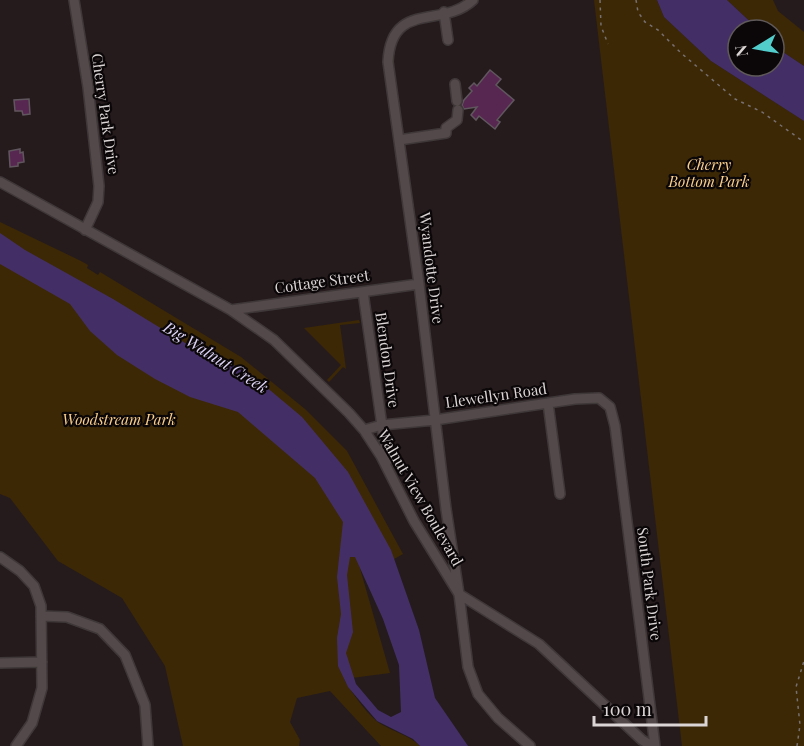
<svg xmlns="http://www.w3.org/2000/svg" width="804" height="746" viewBox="0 0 804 746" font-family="'Playfair Display',serif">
	<rect width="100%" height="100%" fill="#251b1d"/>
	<path fill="#3c2805" d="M594 0H657L664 17 711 61 804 121V746H682Z
		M727 0H773L778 11 804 32V66L783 52 774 44V30H759Z
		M0 222 81 261 88 265 87 268 98 275 100 272 241 357 305 409 347 451 403 554 371 572 357 558 390 673 344 679C350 691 368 715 379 723 393 732 409 735 420 746H381L330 691 297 698 290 722 300 740 299 746H183L165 666 122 598 58 561 10 498 0 494Z
		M359 320 360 323 340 325 346 369 343 367 329 382 327 380 341 365 304 328Z"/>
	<path fill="#432f66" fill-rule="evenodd" d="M657 0H727L759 30H738V66H774V44L783 52 804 66V121L711 61 664 17Z
		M0 233 25 250 113 299 195 349 247 371 302 417 348 472 391 550 419 630 435 698 468 746H420L413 739 377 721 348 687 338 666 337 638 341 614 337 577 343 522 315 478 238 412 190 397 155 379 117 355 90 331 70 304 0 264ZM350 557H355L383 619 399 665 401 712 391 717 378 710 356 684 346 653 353 632 347 575Z"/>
	<path fill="#582751" stroke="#60575e" stroke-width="1.5" d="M490 70 501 79 496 85 514 100 497 120 500 122 495 129 479 116 476 120 471 115 477 107 464 109 462 105 464 100 472 91 469 88 474 83 477 86Z
		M29 99 30 114 23 115 22 111H15L14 100Z
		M20 149V153L23 152 24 162 18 163V166L10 167 9 151Z"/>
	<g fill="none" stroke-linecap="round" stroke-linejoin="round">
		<defs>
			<path id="minor" d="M74 0 88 87 99 186 98 202 85 230
				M473 0C442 29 391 0 388 62L419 284 446 509 459 594 539 644 642 740 652 746
				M444 12 448 40
				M455 84 457 101
				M399 140 446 133V128L457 120 458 110
				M0 182 231 310 274 340 349 413 364 430 381 456 414 521 459 594 468 667 478 694 498 718 530 746
				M363 292 387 461
				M231 310 419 284
				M548 403 560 494
				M364 430 382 425 435 420 575 399 599 398 610 407 615 426 655 746
				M0 557 20 571 34 586 41 606 42 688 32 723 16 746
				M41 616 67 617 100 629 125 655 145 705 148 746
				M0 663 42 662"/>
		</defs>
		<use href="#minor" stroke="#3f3839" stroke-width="12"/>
		<path stroke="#776f70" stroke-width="1.5" stroke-dasharray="3 4.5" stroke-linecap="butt" d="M600 0 601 26 608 44
			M636 0 638 12 645 22 658 30 681 53 735 99 762 112 804 142
			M797 746 800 725 796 687 804 661"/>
		<use href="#minor" stroke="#54494a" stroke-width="9"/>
	</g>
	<g text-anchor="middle" stroke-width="4.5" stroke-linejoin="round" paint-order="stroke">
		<g font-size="15" fill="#dcd5d6" stroke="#0b0708">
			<text transform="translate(105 114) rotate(82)" y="5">Cherry Park Drive</text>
			<text transform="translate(431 268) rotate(83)" y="5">Wyandotte Drive</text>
			<text transform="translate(322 282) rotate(-8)" y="5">Cottage Street</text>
			<text transform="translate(387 360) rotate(82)" y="5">Blendon Drive</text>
			<text transform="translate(496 396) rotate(-8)" y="5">Llewellyn Road</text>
			<text transform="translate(420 498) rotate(60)" y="5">Walnut View Boulevard</text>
			<text transform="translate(649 584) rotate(83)" y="5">South Park Drive</text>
		</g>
		<g font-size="15" font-style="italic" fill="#fbcf8c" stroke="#0b0708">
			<text x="709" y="170">Cherry<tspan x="709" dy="17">Bottom Park</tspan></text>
			<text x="119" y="425">Woodstream Park</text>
		</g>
		<g font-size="16" font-style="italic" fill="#dcd2f5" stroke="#0b0708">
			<text transform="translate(216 357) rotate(32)" y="6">Big Walnut Creek</text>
		</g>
	</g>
	<g transform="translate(756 48) rotate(259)"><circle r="28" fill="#0b0708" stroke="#5f595a" stroke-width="1.5"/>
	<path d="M0-4.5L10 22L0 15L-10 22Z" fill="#52cdcc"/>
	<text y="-9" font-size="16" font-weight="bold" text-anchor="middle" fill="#dcd5d6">N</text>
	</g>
	<path d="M594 716v9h112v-9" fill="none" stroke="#dcd5d6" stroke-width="3"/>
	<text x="603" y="716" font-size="18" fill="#dcd5d6" stroke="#0b0708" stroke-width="4.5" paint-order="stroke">100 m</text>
</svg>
